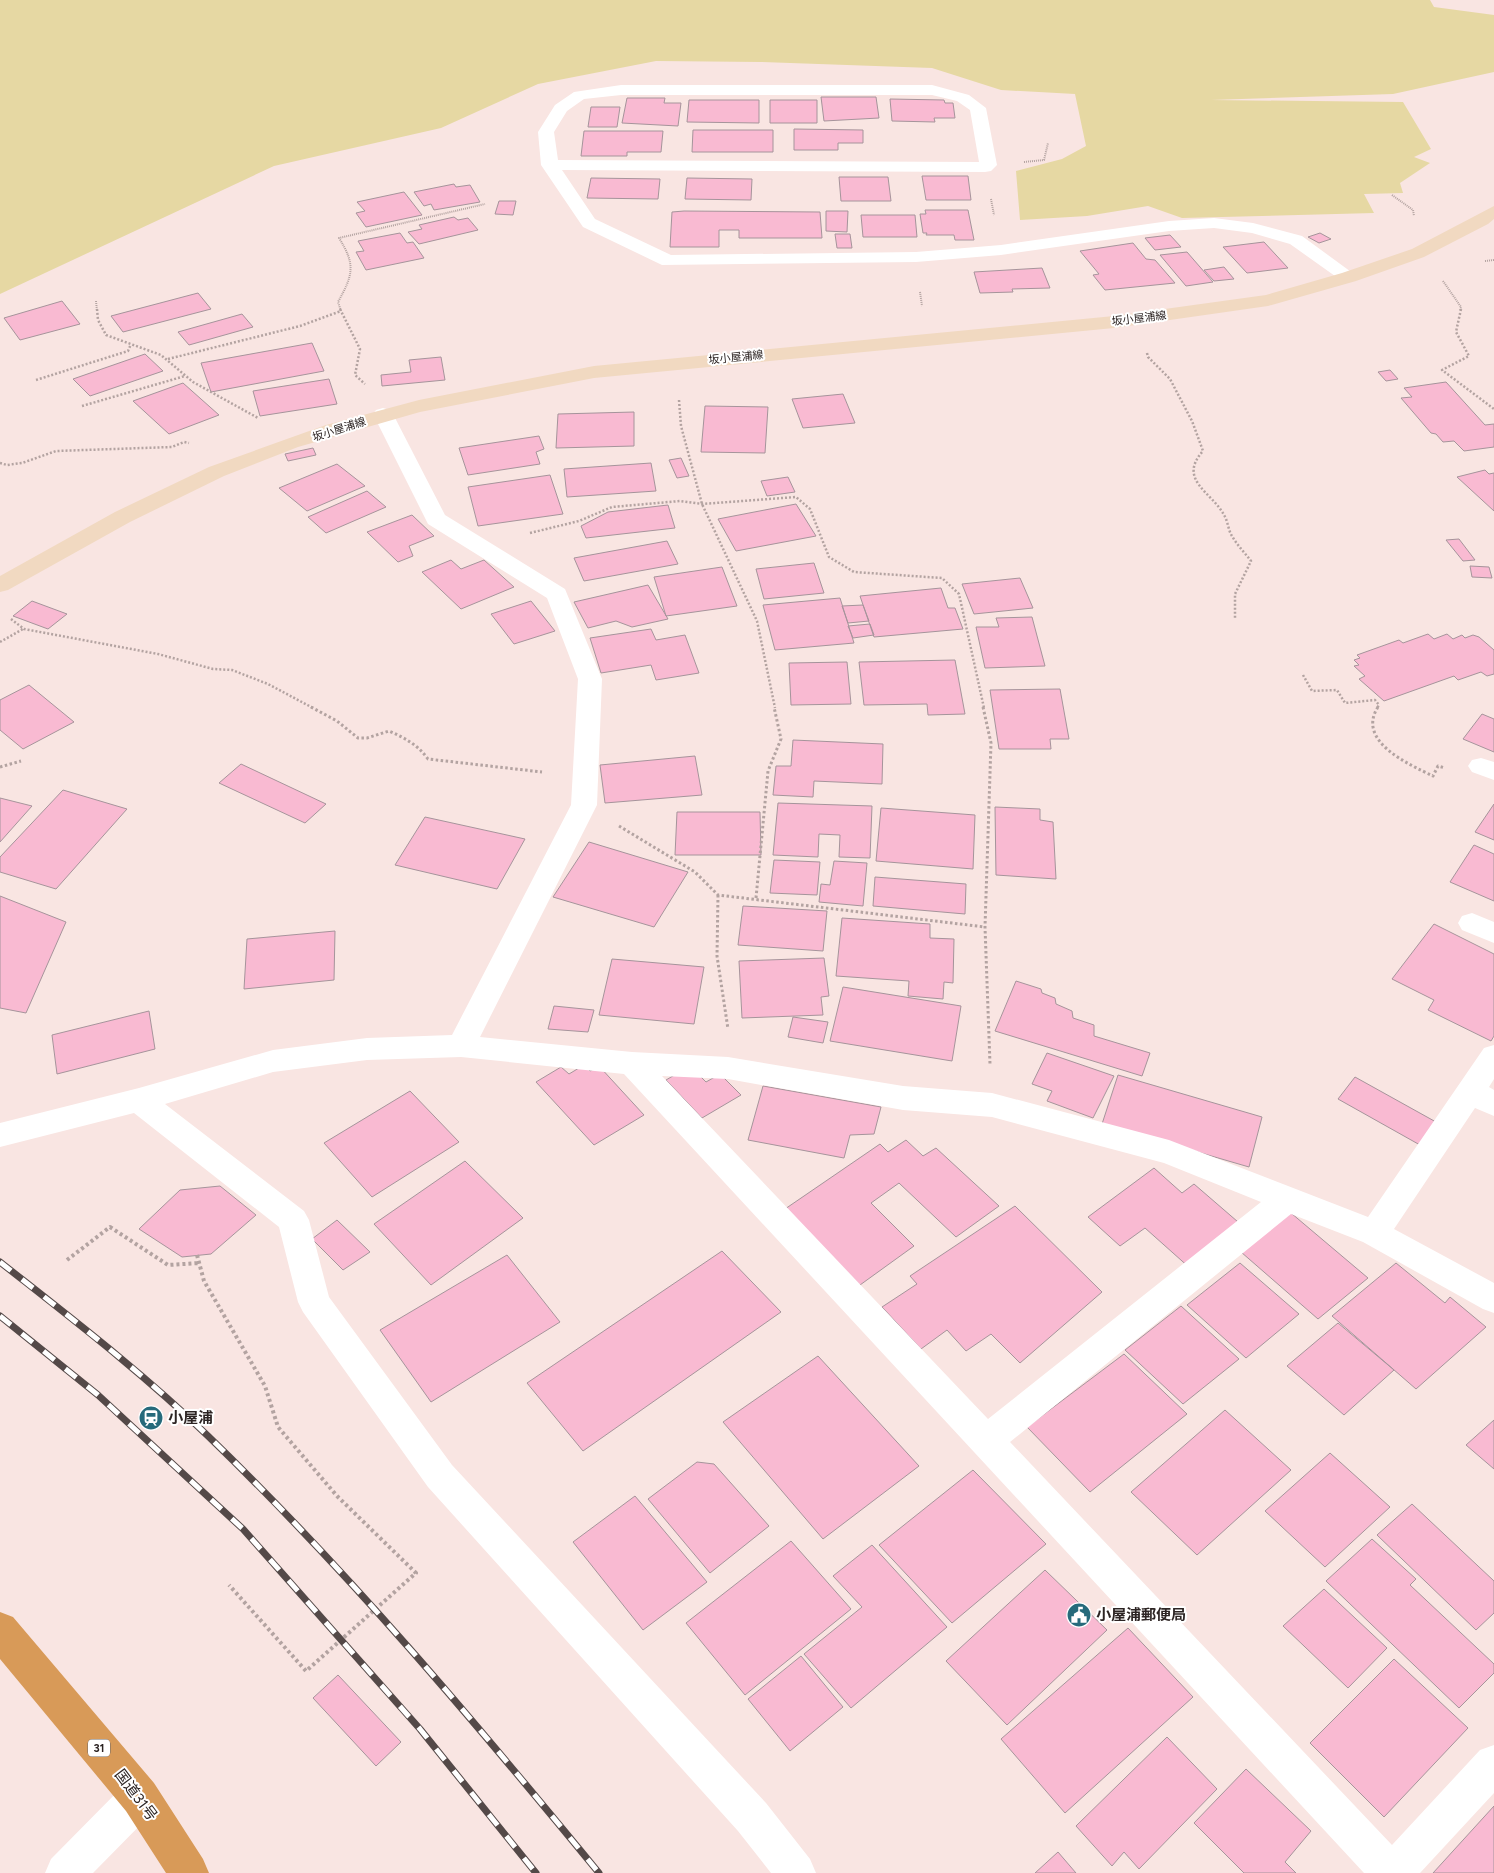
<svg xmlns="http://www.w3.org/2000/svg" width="1494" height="1873" viewBox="0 0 1494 1873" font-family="Figtree,'Noto Sans JP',sans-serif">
	<rect width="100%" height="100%" fill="#f9e5e2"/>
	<path fill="#e6d8a3" d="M0 0H1430L1434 7 1494 15V72L1393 94 1211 100 1403 102 1431 149 1414 157 1430 163 1400 183 1403 193 1364 194 1374 213 1182 218 1148 206 1087 216 1020 220 1016 171 1062 159 1086 146 1075 94 1001 90 932 68 761 62 656 61 538 84 441 128 274 166 0 294Z"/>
	<path fill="#f9bad2" stroke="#a6949b" d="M821 97H876L879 118 824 121Z
		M627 98H665L664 103H681L678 126 622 123Z
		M890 99 944 100 945 103H953L955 118H934L935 122 892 121Z
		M689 100H759V123L687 122Z
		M770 100H817V123H770Z
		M591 107H620L617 127H588Z
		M794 129 863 130V143H838V150H794Z
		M693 130H773V152H692Z
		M584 131H663L661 152H627V156H581Z
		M922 176H968L971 200H926Z
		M839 177H888L891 201H841Z
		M591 178 660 179 658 199 587 198Z
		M687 178 752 179 751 200 685 199Z
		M454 184 456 187 470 185 480 202 434 210 431 204 424 206 414 192Z
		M404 192 422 215 366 227 356 213 365 211 357 202Z
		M499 201H516L513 215 495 214Z
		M925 210H968L974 240H955L954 235H926L927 233H923L920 214H926Z
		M684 211 820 212 822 238H739V230H719V247H670L672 212Z
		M826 211H848L847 232 826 231Z
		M861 215H915L917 237H863Z
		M454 217 458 220 468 218 478 230 419 244 408 232 422 229 419 225Z
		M400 233 407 243 413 242 424 258 366 270 356 252 364 251 358 241Z
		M1320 233 1331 239 1319 243 1308 237Z
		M835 234H850L852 248H837Z
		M1170 235 1181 247 1155 250 1145 238Z
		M1264 242 1288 268 1247 273 1223 247Z
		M1133 243 1146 259 1155 260 1175 283 1105 290 1093 275 1099 274 1080 251Z
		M1187 252 1213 282 1186 286 1160 255Z
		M1224 267 1234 279 1214 281 1204 270Z
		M1042 268 1050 288 1012 289 1013 292 980 293 974 272Z
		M198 293 211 309 123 332 111 316Z
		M62 301 80 324 20 340 4 318Z
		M242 314 253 327 189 345 178 332Z
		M312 343 324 371 211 392 201 363Z
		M145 354 163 371 90 396 73 379Z
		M441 357 445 380 382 386 381 375 411 372 409 360Z
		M1390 370 1398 379 1386 381 1378 372Z
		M329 379 337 404 260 416 253 391Z
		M1446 382 1485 425 1494 424V447L1464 451 1454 441 1443 442 1436 434 1431 433 1401 398 1412 397 1404 388Z
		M183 383 219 415 169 434 133 401Z
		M843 394 855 423 803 428 792 399Z
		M705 406 768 407 765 453 701 452Z
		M634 412V446L556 448 558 414Z
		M539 436 544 449 536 452 540 464 468 475 459 448Z
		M313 448 316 455 288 461 285 454Z
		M681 458 689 476 677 478 669 460Z
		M651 463 656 491 567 497 564 469Z
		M337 464 365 486 307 511 279 488Z
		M1485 470 1489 474 1494 473V511L1457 477Z
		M550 475 563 514 478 526 468 487Z
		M788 477 795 492 767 496 761 481Z
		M367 491 386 507 326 533 308 517Z
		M796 504 816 536 736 551 718 519Z
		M668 505 675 528 586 538 581 526 608 512Z
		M412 515 434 536 409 546 413 556 398 562 367 532Z
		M1459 539 1475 560 1463 561 1446 540Z
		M667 541 678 564 584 581 574 558Z
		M451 560 461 569 484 560 514 587 461 609 422 572Z
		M814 563 824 593 764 599 756 569Z
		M1470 566 1489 567 1492 578 1472 577Z
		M722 567 737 606 666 616 654 577Z
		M1020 578 1033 608 974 614 962 584Z
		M648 585 668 619 632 627 616 621 588 628 574 602Z
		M941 588 948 608H955L963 629 874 637 860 596Z
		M840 598 854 643 775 650 763 605Z
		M32 601 67 614 48 629 13 616Z
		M531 601 555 631 514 644 491 614Z
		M863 605 869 621 848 623 842 606Z
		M1032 617 1045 666 985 668 976 627H999L996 618Z
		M870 624 874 635 853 638 848 626Z
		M651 629 656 640 685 635 699 673 656 680 651 665 601 673 590 638Z
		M1428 634 1434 639 1447 634 1453 639 1462 635 1465 638 1473 635 1479 637 1494 650V674L1487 676 1481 672 1458 680 1454 676 1384 701 1359 679 1365 676 1354 666 1359 665 1354 660 1360 658 1357 655 1399 640 1403 643Z
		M955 660 965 714 928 715 927 704 864 705 859 662Z
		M847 662 851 704 791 705 789 663Z
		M29 685 74 722 23 749 0 730V700Z
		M1060 689 1069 739H1050L1051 749H999L990 690Z
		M1482 714 1494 719V752L1463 739Z
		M793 740 883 744 882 784 814 781 813 797 773 795 776 766H791Z
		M695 756 702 795 605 803 600 765Z
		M241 764 326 804 305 823 219 783Z
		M63 790 127 809 56 889 0 872V857Z
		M0 798 32 806 0 842Z
		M778 803 872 806 870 858 839 857 840 835 819 834 818 857 773 855Z
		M1494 804V840L1475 832Z
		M995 807 1040 809V820L1053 822 1056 879 996 875Z
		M881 808 975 815 973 869 876 861Z
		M677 812H760L761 855H675Z
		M425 817 525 839 497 889 395 865Z
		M589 842 688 872 654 927 553 897Z
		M1474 845 1494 854V901L1450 882Z
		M774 860 820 862 817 895 770 893Z
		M834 861 867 863 863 906 819 902 821 884 830 885Z
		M875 877 966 884 965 914 873 906Z
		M0 896 66 922 26 1013 0 1008Z
		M743 906 827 911 823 951 738 945Z
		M842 918 930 924V938L954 939 953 983 944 982 943 999 908 996 909 981 836 976Z
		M1434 924 1494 954V1036L1491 1041 1428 1010 1434 1000 1392 979Z
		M335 931 334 980 244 989 247 939Z
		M824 958 829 996 821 997 823 1015 742 1018 739 961Z
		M612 959 704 967 694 1024 599 1015Z
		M1016 981 1041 989 1042 993 1055 998 1056 1004 1072 1011 1073 1018 1094 1025V1036L1150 1053 1142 1076 995 1031Z
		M843 987 961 1006 952 1061 830 1041Z
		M554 1006 594 1010 588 1032 548 1029Z
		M149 1011 155 1049 57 1074 52 1035Z
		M793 1017 828 1022 823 1043 788 1037Z
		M1047 1053 1114 1076 1093 1118 1047 1101 1052 1091 1032 1084Z
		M584 1065 590 1071 599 1066 644 1115 594 1145 536 1082 561 1067 569 1074Z
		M690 1066 706 1082 720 1074 741 1095 702 1118 666 1080Z
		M1118 1075 1262 1117 1249 1167 1102 1124Z
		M1355 1077 1436 1122 1420 1145 1338 1099Z
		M763 1086 881 1107 874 1134 850 1135 844 1158 748 1140Z
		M410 1091 459 1142 372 1197 324 1143Z
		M906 1140 923 1156 936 1148 999 1206 956 1237 899 1183 871 1203 914 1246 860 1285 785 1209 880 1144 888 1152Z
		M465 1161 523 1218 431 1285 374 1224Z
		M1154 1168 1182 1193 1194 1184 1245 1228 1191 1269 1145 1228 1120 1246 1088 1217Z
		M220 1186 256 1215 211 1254 182 1257 139 1229 180 1190Z
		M1015 1206 1102 1292 1020 1363 991 1334 966 1351 947 1330 921 1349 882 1307 917 1284 910 1276Z
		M1291 1213 1368 1278 1318 1319 1241 1252Z
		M337 1220 370 1252 343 1270 312 1239Z
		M722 1251 781 1312 583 1451 527 1383Z
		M507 1255 560 1322 431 1402 380 1330Z
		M1240 1263 1299 1314 1246 1358 1187 1305Z
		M1396 1263 1445 1303 1450 1297 1486 1327 1416 1389 1332 1316Z
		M1181 1306 1239 1359 1183 1404 1125 1350Z
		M1338 1323 1394 1370 1344 1415 1287 1366Z
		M1124 1354 1187 1414 1090 1492 1027 1427Z
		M818 1356 919 1466 823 1539 723 1422Z
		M1225 1410 1291 1470 1197 1555 1131 1492Z
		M1494 1420V1469L1466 1445Z
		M1330 1453 1390 1507 1325 1567 1265 1511Z
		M697 1462 714 1464 769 1526 710 1573 648 1499Z
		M973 1470 1046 1544 952 1623 879 1545Z
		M635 1496 707 1582 643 1630 573 1542Z
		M1412 1504 1494 1581V1613L1476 1630 1377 1535Z
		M1372 1539 1416 1579 1410 1585 1494 1664V1673L1459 1708 1326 1581Z
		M791 1541 851 1609 745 1695 686 1623Z
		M872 1545 947 1627 851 1708 804 1654 862 1607 833 1576Z
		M1045 1570 1107 1630 1007 1725 946 1661Z
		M1324 1589 1387 1648 1348 1688 1283 1626Z
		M1128 1628 1193 1697 1065 1813 1001 1739Z
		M801 1656 843 1707 790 1751 748 1699Z
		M1394 1659 1468 1728 1384 1817 1310 1743Z
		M338 1675 401 1742 376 1766 313 1698Z
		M1167 1737 1217 1789 1139 1869 1124 1852 1112 1866 1076 1826Z
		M1246 1769 1311 1831 1285 1862 1296 1873H1244L1194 1823Z
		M1494 1806V1873H1433Z
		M1058 1852 1076 1873H1035Z"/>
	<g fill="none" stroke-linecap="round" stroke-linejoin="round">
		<path stroke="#b3a3a1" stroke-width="2" stroke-dasharray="1 1" stroke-linecap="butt" d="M1024 162 1044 160 1048 143
			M1392 195 1413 210 1414 216
			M991 199 994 215
			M1485 261 1494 260
			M1443 281 1461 307 1460 311
			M920 292 922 306
			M96 301 97 311
			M341 311 338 302C353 275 356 265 339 238L485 204"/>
		<path stroke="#b3a3a1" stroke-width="2.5" stroke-dasharray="2 2" stroke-linecap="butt" d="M97 309 98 320 106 335 161 355 193 382 258 418
			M340 309 360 349 355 375 365 384
			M1461 309 1456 332 1469 356 1442 370 1494 409
			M1147 353 1148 357 1170 379 1192 421 1203 451C1177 480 1212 492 1224 515 1228 521 1228 530 1232 536 1237 545 1245 553 1251 561L1235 594V618
			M168 359 300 326 341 311
			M36 380 128 351 131 344
			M679 400 681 426 702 504 757 621 775 708
			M82 406 185 376
			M0 463 7 465 22 463 56 451 172 447 184 442 189 443
			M530 533 579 521 612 507 680 501 702 504 796 497 810 509 829 557 854 572 942 578 959 594 984 708
			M11 619 24 629 158 654 213 669 232 670 268 684 313 708
			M0 642 23 629
			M1303 675 1312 691 1337 690 1345 703 1375 700 1379 705 1377 708"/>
		<path stroke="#b3a3a1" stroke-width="3" stroke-dasharray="2.5 2.5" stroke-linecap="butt" d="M311 707 337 721 358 738H367L389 731C405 738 418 745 428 759L542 772
			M983 707 991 743 985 927 990 1064
			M1378 707C1356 741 1408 764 1433 776L1438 766 1445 768
			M0 767 21 761
			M619 826 695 872 718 895 985 927
			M718 895 717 956 728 1029
			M756 898 768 771 781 739 774 707"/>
		<path stroke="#b3a3a1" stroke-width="4" stroke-dasharray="3 3" stroke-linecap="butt" d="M197 1255 204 1281 265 1386 278 1427 337 1496 416 1573 306 1671 229 1585
			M67 1260 110 1227 168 1265 200 1263"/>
		<path fill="#fff" fill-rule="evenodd" d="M621 85H932L969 95 986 108 997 165 991 171 985 172 562 170 595 219 671 255 916 252 1001 245 1169 221 1214 218 1253 223 1302 236 1358 277 1356 281H1342L1290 244 1252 233 1214 228 1169 231 1001 255 916 262 662 265 583 227 541 165 538 132 555 105 574 92ZM621 95H932L957 101 970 110 979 162 558 160 554 132 567 111 584 99Z
			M383 408 390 410 393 414 445 515 565 589 602 679 597 805 480 1037 632 1052 728 1057 903 1086 992 1093 1169 1140 1368 1217 1484 1048 1494 1045V1079L1489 1087 1494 1090V1116L1475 1108 1394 1229 1494 1283V1313L1483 1309 1363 1242 1291 1214 1010 1442 1392 1845 1480 1750 1494 1745V1793L1420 1873H1364L624 1074 461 1057 367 1060 273 1072 165 1104 304 1211 309 1220 329 1297 452 1465 766 1803 810 1859 816 1873H771L738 1831 428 1487 303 1312 298 1302 279 1227 134 1113 0 1147V1123L139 1088 273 1050 367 1038 452 1035 571 805 578 679 547 598 428 524 373 414 376 410ZM662 1076 728 1079 903 1110 992 1117 1164 1163 1261 1202 988 1419Z
			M1481 758 1494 762V780L1472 772 1468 766 1472 760Z
			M1472 913 1494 922V943L1462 930 1458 923 1462 916Z
			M140 1777 154 1783 160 1797 154 1811 93 1873H45L51 1859 126 1783Z"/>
		<path fill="#f1d9c1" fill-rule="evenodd" d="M1494 206V219L1488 224 1424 257 1356 281 1268 306 1114 328 594 378 420 412 298 447 224 476 130 522 8 590 0 592V576L115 512 209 467 326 425 419 400 594 366 1114 316 1266 295 1342 273 1412 249Z"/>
		<path fill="#d89a58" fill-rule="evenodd" d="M0 1612 13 1617 154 1783 203 1859 209 1873H166L126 1811 0 1659Z"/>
		<defs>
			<path id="rail" d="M0 1262C71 1318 143 1373 208 1436 349 1572 475 1722 599 1873
				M0 1316 98 1395 243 1529 420 1729 536 1873"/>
		</defs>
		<use href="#rail" stroke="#544948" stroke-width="7"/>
		<use href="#rail" stroke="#fff" stroke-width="5" stroke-dasharray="14" stroke-linecap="butt"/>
	</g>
	<defs>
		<symbol id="station-disc" viewBox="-11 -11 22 22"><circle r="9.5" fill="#266a7b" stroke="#fff"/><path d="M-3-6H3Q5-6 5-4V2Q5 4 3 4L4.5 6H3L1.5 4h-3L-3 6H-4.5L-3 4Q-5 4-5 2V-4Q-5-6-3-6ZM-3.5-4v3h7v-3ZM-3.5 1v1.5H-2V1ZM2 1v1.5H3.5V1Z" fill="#fff"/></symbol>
		<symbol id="civic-disc" viewBox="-11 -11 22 22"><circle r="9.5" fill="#266a7b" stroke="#fff"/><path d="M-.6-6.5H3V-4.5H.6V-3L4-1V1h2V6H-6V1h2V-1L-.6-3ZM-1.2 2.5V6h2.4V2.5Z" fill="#fff"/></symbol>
	</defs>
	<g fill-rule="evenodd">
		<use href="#station-disc" x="137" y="1404" width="28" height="28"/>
		<use href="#civic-disc" x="1065" y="1601" width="28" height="28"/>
	</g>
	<g text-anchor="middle" stroke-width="4" stroke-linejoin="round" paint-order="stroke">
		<g font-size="11" fill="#2c2423" stroke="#fff">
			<text transform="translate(1139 318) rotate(-7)" y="4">坂小屋浦線</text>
			<text transform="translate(736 357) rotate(-6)" y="4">坂小屋浦線</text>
			<text transform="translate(339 429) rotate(-18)" y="4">坂小屋浦線</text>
		</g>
		<rect fill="#fff" stroke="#6b6665" stroke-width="1" x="88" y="1739.5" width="22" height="17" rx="4"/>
		<g font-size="11" font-weight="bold" fill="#2c2423">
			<text x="99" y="1752">31</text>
		</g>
		<g font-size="15" font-weight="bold" fill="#2c2423" stroke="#fff" text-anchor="start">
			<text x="168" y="1423">小屋浦</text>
			<text x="1096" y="1620">小屋浦郵便局</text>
		</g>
		<g font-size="15" fill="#2c2423" stroke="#fff">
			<text transform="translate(136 1795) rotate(53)" y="5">国道31号</text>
		</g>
	</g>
</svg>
